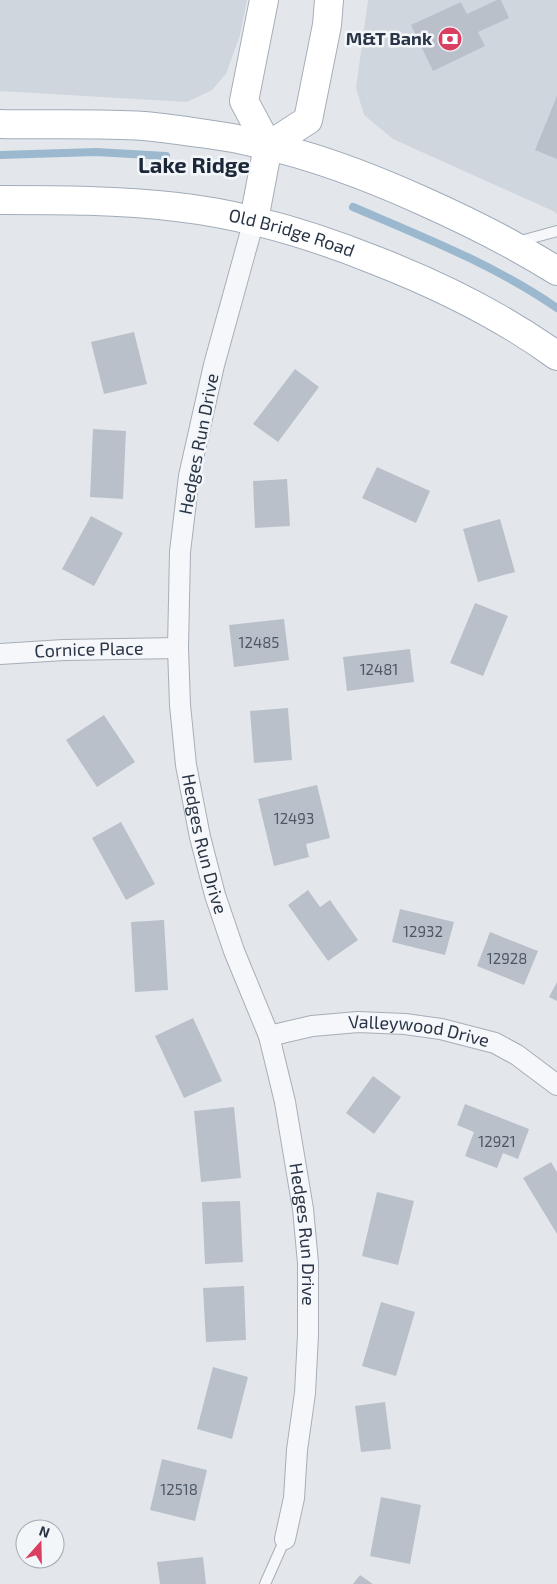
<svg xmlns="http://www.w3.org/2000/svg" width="557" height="1584" viewBox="0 0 557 1584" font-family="'Exo 2',sans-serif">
	<rect width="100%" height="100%" fill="#e3e7ec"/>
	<path fill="#d0d6de" d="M0 0H247L240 35 226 74 212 90 187 102 0 91Z
		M368 0H557V214L553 211 393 139 364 115 356 88Z"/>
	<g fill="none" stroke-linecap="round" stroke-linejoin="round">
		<path stroke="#9bb8ce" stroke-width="8" d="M0 155 96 152 166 156
			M353 207C421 236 497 266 557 308"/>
	</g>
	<path fill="#b9c0ca" d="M497 0H501L509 18 478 32 485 46 433 71 411 25 461 2 467 14Z
		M557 96V159L535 150Z
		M134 332 147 384 104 394 91 342Z
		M295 369 319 387 278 442 253 424Z
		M93 429 126 431 123 499 90 497Z
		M377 467 430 491 416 523 362 498Z
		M287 479 290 526 255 528 253 481Z
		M91 516 123 533 94 586 62 569Z
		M500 519 515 572 478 582 463 529Z
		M475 603 508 616 483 676 450 663Z
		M284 619 289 660 234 667 229 625Z
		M410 649 414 682 347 691 343 657Z
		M288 708 292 760 254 763 250 711Z
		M104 715 135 762 97 787 66 740Z
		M317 785 330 838 306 844 309 857 274 866 258 799Z
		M121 822 155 884 126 900 92 838Z
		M308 890 320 907 330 900 358 940 328 961 288 905Z
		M400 909 454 922 445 955 392 942Z
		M164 920 168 990 135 992 131 922Z
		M490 932 538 951 524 985 477 966Z
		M557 982V1001L549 997Z
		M193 1018 222 1081 184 1098 155 1036Z
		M373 1076 401 1097 374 1134 346 1113Z
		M465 1104 529 1129 518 1159 503 1153 497 1168 465 1156 474 1132 457 1125Z
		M234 1107 241 1178 201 1182 194 1111Z
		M551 1162 557 1172V1234L523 1178Z
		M377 1192 414 1201 398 1265 362 1256Z
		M240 1201 243 1262 205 1264 202 1202Z
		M244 1286 246 1340 206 1342 203 1288Z
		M381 1302 415 1312 396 1376 362 1366Z
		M213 1367 248 1377 232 1439 197 1429Z
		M385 1402 391 1449 361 1452 355 1406Z
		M162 1459 207 1470 195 1521 150 1510Z
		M381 1497 421 1505 410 1564 370 1556Z
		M203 1557 206 1584H160L157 1562Z
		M360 1575 373 1584H353Z"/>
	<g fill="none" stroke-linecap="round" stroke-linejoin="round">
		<defs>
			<path id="lane" d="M517 242 557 231
				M265 1584 285 1539"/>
			<g id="street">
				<path id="s1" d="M254 220 214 365 189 476 180 552 178 648 180 705 186 765 200 837 215 895 234 951 269 1036 285 1102 303 1209 308 1263V1335L305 1393 297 1450 294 1498 285 1539"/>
				<path id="s2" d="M0 654 64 650 178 648"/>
				<path id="s3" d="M269 1036 312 1026 358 1022 405 1024 441 1029 495 1043 517 1055 557 1085"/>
			</g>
			<path id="secondary" d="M268 146 308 120 327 25 329 0
				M254 220 268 146 244 101 264 0"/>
			<g id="primary">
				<path d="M0 124C48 125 96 123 144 126 165 128 186 131 207 134 283 144 355 170 423 201 470 222 514 244 557 271"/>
				<path id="s4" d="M0 200C59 200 119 200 177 207 247 215 313 235 377 261 441 286 502 316 557 356"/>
			</g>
		</defs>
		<use href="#lane" stroke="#a7aeb7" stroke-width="12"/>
		<use href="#street" stroke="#a7aeb7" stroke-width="22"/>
		<use href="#secondary" stroke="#a7aeb7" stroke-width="30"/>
		<use href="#primary" stroke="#a1acb9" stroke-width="30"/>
		<use href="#lane" stroke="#f6f7fa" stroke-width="10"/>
		<use href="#street" stroke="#f6f7fa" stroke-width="20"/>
		<use href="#secondary" stroke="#fff" stroke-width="28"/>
		<use href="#primary" stroke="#fff" stroke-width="28"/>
	</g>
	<defs>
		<symbol id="bank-disc" viewBox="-11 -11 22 22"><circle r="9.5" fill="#d93f61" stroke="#f3f6f9"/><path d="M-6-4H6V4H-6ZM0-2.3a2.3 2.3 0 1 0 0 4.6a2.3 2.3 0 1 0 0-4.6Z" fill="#fff"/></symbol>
	</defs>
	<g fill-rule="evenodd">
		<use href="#bank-disc" x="436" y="25" width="28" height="28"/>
	</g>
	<g text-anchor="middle" stroke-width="5" stroke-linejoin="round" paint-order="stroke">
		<g font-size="15" fill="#4d5867">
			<text x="259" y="648">12485</text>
			<text x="379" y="675">12481</text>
			<text x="294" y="824">12493</text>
			<text x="423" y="937">12932</text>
			<text x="507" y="964">12928</text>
			<text x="497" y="1147">12921</text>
			<text x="179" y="1495">12518</text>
		</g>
		<g font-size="18" font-weight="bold" fill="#293546" stroke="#f3f6f9" text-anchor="end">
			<text x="432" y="45">M&amp;T Bank</text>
		</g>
		<g font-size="18" fill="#293546" stroke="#f3f6f9">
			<text dy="6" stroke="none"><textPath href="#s4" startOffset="295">Old Bridge Road</textPath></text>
			<text transform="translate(199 444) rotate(-79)" y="6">Hedges Run Drive</text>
			<text dy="6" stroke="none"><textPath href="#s2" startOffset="89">Cornice Place</textPath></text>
			<text dy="6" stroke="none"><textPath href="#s1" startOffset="635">Hedges Run Drive</textPath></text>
			<text dy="6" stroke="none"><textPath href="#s3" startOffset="152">Valleywood Drive</textPath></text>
			<text dy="6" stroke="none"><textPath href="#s1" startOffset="1040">Hedges Run Drive</textPath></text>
		</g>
		<g font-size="22" font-weight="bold" fill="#1b2637" stroke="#f3f6f9">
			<text x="194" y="173">Lake Ridge</text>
		</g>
	</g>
	<g transform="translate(40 1544) rotate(20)"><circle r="24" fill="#f3f6f9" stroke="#a2a9b1"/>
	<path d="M0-4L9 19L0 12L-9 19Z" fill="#d93f61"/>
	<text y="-8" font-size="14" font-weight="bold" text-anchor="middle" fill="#293546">N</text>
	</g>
</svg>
